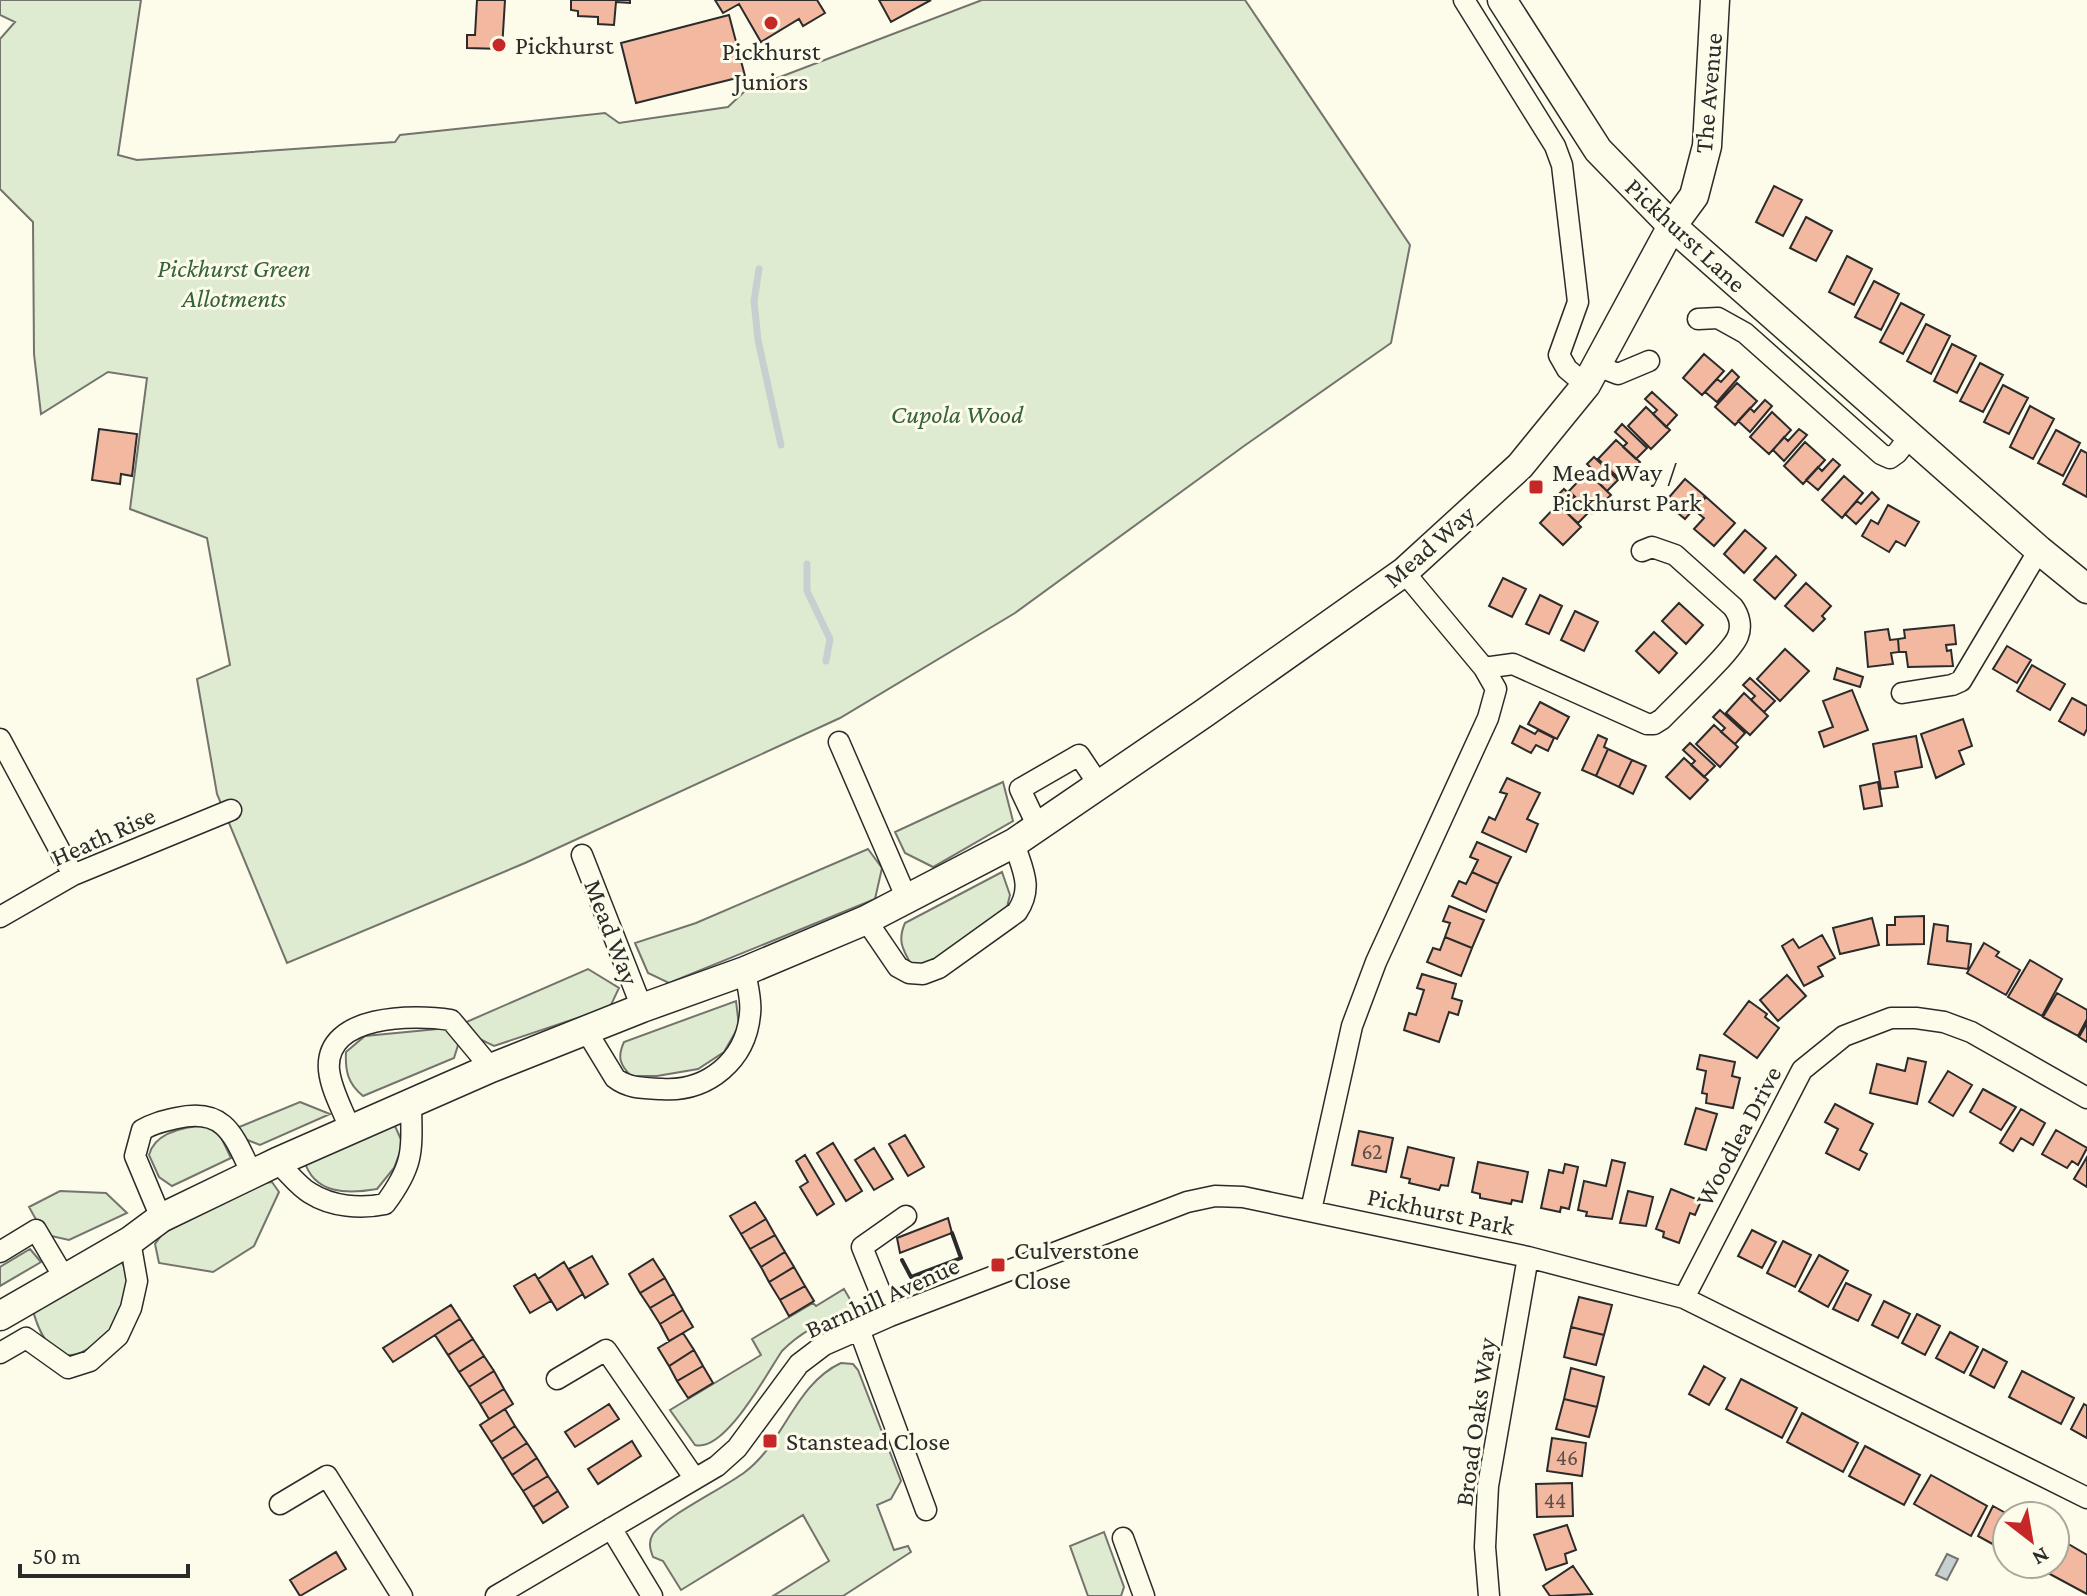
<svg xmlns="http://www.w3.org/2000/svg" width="2087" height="1596" viewBox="0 0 2087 1596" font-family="'Crimson Pro',serif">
	<rect width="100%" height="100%" fill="#fdfbea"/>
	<path fill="#deebd1" stroke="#74746e" stroke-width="2" d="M0 0H141L118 155 137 160 395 142 400 135 605 113 619 123 728 107 746 90 982 0H1245L1410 245 1391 343 1244 446 1015 613 840 718 525 863 287 963 217 794 197 679 230 665 207 538 130 509 147 378 108 372 41 414 34 354 33 222 0 189V39L15 22 0 15Z
		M1003 782 1013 821 933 867 905 853 895 832Z
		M868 849 882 868 875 899 669 983 648 973 635 943 696 923Z
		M1002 872 1010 895 1007 907 928 965 912 966C903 950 897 941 905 923Z
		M588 969 619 988 610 1007 494 1046 455 1027Z
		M736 1001 739 1026 724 1052 698 1069 657 1076H631C620 1065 617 1057 624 1042Z
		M448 1028 459 1042 454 1058 363 1096C348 1084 345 1071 346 1052L365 1036Z
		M300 1102 330 1114 260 1145 227 1132Z
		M211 1125 219 1133 231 1158 172 1186 159 1177 149 1155C155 1131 189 1126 211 1125Z
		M395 1126 403 1144 394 1168 377 1189C348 1194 314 1195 304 1160L370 1131Z
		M272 1182 279 1192 254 1246 213 1272 159 1263 155 1244 163 1233 262 1183Z
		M60 1191 106 1193 127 1213 69 1240 29 1231 39 1225 29 1207Z
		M30 1249 41 1262 0 1286V1267Z
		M119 1257 129 1276C126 1289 125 1307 118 1319 108 1334 83 1361 62 1354 45 1348 36 1323 32 1307Z
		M844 1289 855 1308C828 1320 803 1329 782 1351 767 1373 725 1453 695 1445L670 1410 761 1355 752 1339 813 1303 816 1306Z
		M841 1363 853 1364 858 1370 901 1481 891 1499 877 1505 894 1550 908 1546 911 1552 843 1596H773L829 1561 803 1515 681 1590 663 1561 653 1557C650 1549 648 1542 653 1534 666 1516 724 1488 745 1472 784 1443 795 1384 841 1363Z
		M1104 1532 1124 1587 1121 1596H1088L1070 1546Z"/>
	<path fill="#c7d0d0" stroke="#74746e" stroke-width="2" d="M1947 1554 1958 1559 1947 1580 1936 1575Z"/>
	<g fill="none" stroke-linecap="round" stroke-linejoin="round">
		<path stroke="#c7d0d0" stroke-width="7" d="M759 269 754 301 758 340 781 445
			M807 564V591L830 639 826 661"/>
	</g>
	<path fill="#f2b8a0" stroke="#2b2b2b" stroke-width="2" d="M477 0H505L502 49 467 48V35H475Z
		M571 0H630V3L616 2 614 25 598 24V17L578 16V11L571 10Z
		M715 0H817L825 13 803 26 799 19 761 42 739 4 723 13Z
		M879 0H931L891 22Z
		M729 15 745 76 636 103 621 43Z
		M1774 186 1802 200 1783 236 1756 222Z
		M1806 217 1832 231 1816 261 1790 248Z
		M1847 256 1872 269 1854 305 1829 292Z
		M1874 281 1899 294 1881 330 1855 317Z
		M1901 303 1924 315 1903 354 1880 342Z
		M1926 324 1950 336 1931 374 1907 361Z
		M1952 344 1976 356 1957 393 1934 381Z
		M1704 354 1724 371 1702 395 1683 378Z
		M1980 363 2003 375 1983 412 1960 401Z
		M1732 370 1739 377 1717 402 1705 392 1717 379 1721 382Z
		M1737 383 1757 401 1735 425 1715 407Z
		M2003 385 2028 398 2009 434 1984 422Z
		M1652 392 1677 415 1666 427 1653 414 1657 410 1645 399Z
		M1765 400 1772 406 1750 432 1738 421 1750 408 1754 412Z
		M2030 406 2054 419 2033 459 2010 447Z
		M1646 407 1670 430 1651 449 1628 426Z
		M1772 412 1791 430 1769 454 1750 437Z
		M1622 424 1647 448 1636 459 1623 447 1627 443 1615 432Z
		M99 429 137 434 132 476 121 474 120 484 92 480Z
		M1799 429 1807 435 1784 461 1773 450 1784 437 1788 441Z
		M2056 430 2080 443 2063 476 2038 463Z
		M1616 440 1640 462 1622 481 1598 459Z
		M1805 442 1825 460 1803 484 1784 466Z
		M2081 450 2087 453V497L2063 484Z
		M1594 457 1618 480 1607 491 1595 479 1598 475 1587 464Z
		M1833 459 1840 465 1818 490 1806 480 1818 467 1822 471Z
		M1587 472 1611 495 1592 513 1569 491Z
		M1844 476 1863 493 1842 518 1822 500Z
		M1685 479 1705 496 1685 519 1665 502Z
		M1564 489 1589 512 1578 523 1565 511 1569 507 1557 496Z
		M1872 492 1879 499 1856 524 1845 514 1857 501 1861 504Z
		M1706 497 1735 523 1714 546 1694 529 1704 518 1694 510Z
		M1558 504 1581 527 1563 545 1540 523Z
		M1888 505 1919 522 1905 546 1896 541 1889 552 1862 536 1871 520 1878 524Z
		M1745 530 1766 548 1744 573 1724 554Z
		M1776 556 1796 575 1775 599 1754 580Z
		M1503 578 1526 589 1512 617 1489 606Z
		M1806 583 1831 606 1822 616 1825 619 1813 631 1785 606Z
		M1540 595 1562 606 1549 634 1526 624Z
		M1679 603 1703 625 1686 644 1662 621Z
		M1575 611 1598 622 1584 651 1561 640Z
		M1954 625 1956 644 1946 645 1947 651 1951 650 1953 666 1908 667 1906 652H1899L1898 639 1905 638 1904 630Z
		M1888 629 1890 640 1898 639 1899 652 1891 653 1893 664 1868 667 1865 632Z
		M1654 632 1677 653 1659 673 1636 651Z
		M2007 646 2031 660 2017 683 1993 669Z
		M1785 649 1809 671 1780 701 1757 679Z
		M2032 665 2065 684 2050 710 2017 691Z
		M1837 668 1863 677 1860 687 1834 679Z
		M1750 678 1775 701 1764 712 1751 700 1755 696 1743 685Z
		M1852 690 1868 730 1824 747 1819 732 1833 727 1823 701Z
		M1744 693 1768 716 1750 735 1726 713Z
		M2072 698 2087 706V729L2084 735 2059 721Z
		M1540 702 1569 717 1557 739 1528 724Z
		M1720 710 1745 733 1735 744 1721 732 1725 728 1713 717Z
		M1963 719 1972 746 1959 751 1964 764 1936 778 1921 734Z
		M1714 725 1738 747 1720 767 1696 744Z
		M1520 726 1535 734 1538 730 1554 738 1548 751 1536 745 1531 753 1512 743Z
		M1598 735 1607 739 1604 747 1608 749 1596 776 1582 770Z
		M1916 736 1922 767 1895 772 1898 787 1881 789 1873 744Z
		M1690 743 1715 766 1704 777 1691 765 1695 761 1683 750Z
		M1608 749 1632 760 1619 787 1596 776Z
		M1684 758 1708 780 1690 799 1666 777Z
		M1632 760 1646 766 1633 794 1619 787Z
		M1507 778 1540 793 1527 819 1538 824 1526 852 1482 832 1489 817 1495 820 1507 794 1500 792Z
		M1878 782 1882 806 1864 809 1860 786Z
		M1477 842 1511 857 1498 884 1472 872 1478 860 1470 857Z
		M1472 872 1498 884 1486 912 1452 896 1459 881 1466 884Z
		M1449 906 1484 920 1472 948 1445 937 1450 923 1443 921Z
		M1924 916V944L1887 945V925H1895V917Z
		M1872 918 1879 945 1840 954 1833 928Z
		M1934 924 1948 926 1947 941 1971 944 1968 969 1928 964Z
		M1822 935 1835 958 1818 967 1823 976 1804 986 1782 946 1793 939 1799 948Z
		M1445 937 1472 948 1461 976 1427 962 1433 948 1440 950Z
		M1984 943 1999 952 1996 956 2020 970 2006 995 1967 973Z
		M2030 960 2062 979 2042 1016 2008 997Z
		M1422 974 1456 984 1452 998 1462 1001 1458 1015 1449 1012 1439 1042 1404 1030 1409 1013 1416 1015 1424 990 1417 988Z
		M1787 975 1806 996 1778 1021 1760 1000Z
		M2057 993 2087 1010V1019L2078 1036 2043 1017Z
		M1749 1001 1767 1014 1765 1017 1779 1028 1757 1058 1724 1034Z
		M2087 1023V1042L2079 1037Z
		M1700 1055 1735 1062 1732 1076 1740 1078 1733 1108 1706 1103 1707 1094 1702 1093 1706 1071 1697 1069Z
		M1908 1058 1926 1062 1917 1104 1870 1093 1877 1064 1905 1071Z
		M1948 1071 1972 1085 1953 1116 1929 1102Z
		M1983 1089 2016 1107 2001 1130 1970 1112Z
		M1835 1104 1873 1124 1860 1150 1867 1154 1859 1170 1826 1153 1838 1129 1825 1122Z
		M1696 1108 1717 1114 1706 1150 1685 1144Z
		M2021 1109 2045 1123 2033 1145 2021 1138 2013 1151 2000 1143Z
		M2056 1130 2087 1148 2078 1165 2072 1161 2067 1168 2042 1154Z
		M1359 1131 1393 1138 1386 1172 1352 1165Z
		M905 1135 924 1167 908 1176 889 1144Z
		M833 1143 862 1191 846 1201 817 1153Z
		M1408 1147 1454 1158 1448 1186 1441 1185 1439 1190 1409 1183 1410 1179 1401 1177Z
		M874 1148 893 1179 874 1190 855 1160Z
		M805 1155 834 1204 817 1215 800 1187 808 1182 796 1161Z
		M2087 1157V1187L2074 1179Z
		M1612 1160 1625 1163 1612 1219 1586 1216 1587 1212 1578 1210 1584 1181 1606 1186Z
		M1478 1162 1528 1172 1522 1202 1512 1200 1511 1204 1480 1198V1194L1472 1192Z
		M1565 1164 1578 1167 1569 1209 1561 1207 1560 1212 1541 1208 1549 1170 1563 1173Z
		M1671 1189 1701 1201 1695 1215 1690 1213 1679 1243 1663 1237 1664 1232 1656 1229Z
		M1628 1191 1653 1197 1646 1226 1620 1223Z
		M755 1202 766 1219 741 1234 730 1216Z
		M948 1218 952 1233 900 1253 897 1238Z
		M766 1219 775 1235 750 1249 741 1234Z
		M1752 1230 1776 1242 1762 1268 1738 1256Z
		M775 1235 785 1252 761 1267 750 1249Z
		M1783 1241 1811 1255 1795 1287 1767 1273Z
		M785 1252 794 1267 769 1282 761 1267Z
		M1819 1255 1848 1271 1828 1307 1799 1291Z
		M592 1256 608 1284 585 1298 569 1269Z
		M653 1259 665 1278 640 1293 629 1274Z
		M564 1262 583 1294 557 1310 538 1279Z
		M794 1267 805 1286 780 1300 769 1282Z
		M535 1274 551 1301 530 1313 514 1286Z
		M665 1278 674 1294 650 1308 640 1293Z
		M1846 1283 1871 1295 1858 1321 1833 1309Z
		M805 1286 814 1301 789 1316 780 1300Z
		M674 1294 683 1310 660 1324 650 1308Z
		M1579 1297 1612 1305 1604 1335 1571 1327Z
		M1884 1301 1910 1314 1898 1338 1872 1325Z
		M451 1305 460 1319 393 1362 383 1348Z
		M683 1310 693 1327 669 1341 660 1324Z
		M1917 1314 1940 1326 1925 1355 1902 1343Z
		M460 1319 473 1339 448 1355 435 1335Z
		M1571 1327 1604 1335 1596 1365 1564 1357Z
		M1950 1332 1978 1347 1964 1373 1936 1358Z
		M683 1333 694 1350 669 1366 658 1348Z
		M473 1339 484 1356 459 1372 448 1355Z
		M1983 1349 2007 1362 1994 1388 1970 1375Z
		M694 1350 703 1366 677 1381 669 1366Z
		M484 1356 494 1371 469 1387 459 1372Z
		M703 1366 713 1383 688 1398 677 1381Z
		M1704 1366 1725 1378 1709 1405 1689 1394Z
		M1571 1368 1604 1377 1597 1407 1564 1399Z
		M494 1371 504 1389 480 1404 469 1387Z
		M2022 1371 2074 1398 2061 1424 2009 1397Z
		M1741 1379 1797 1408 1782 1438 1726 1409Z
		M504 1389 513 1404 489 1419 480 1404Z
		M1564 1399 1597 1407 1589 1437 1556 1429Z
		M609 1404 619 1419 575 1447 565 1432Z
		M2084 1404 2087 1406V1438L2071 1429Z
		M505 1409 515 1426 491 1442 480 1425Z
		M1802 1413 1858 1443 1843 1472 1787 1442Z
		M515 1426 527 1443 502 1459 491 1442Z
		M1552 1438 1586 1443 1582 1476 1547 1471Z
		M632 1441 641 1456 598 1484 588 1469Z
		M527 1443 537 1458 512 1475 502 1459Z
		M1865 1446 1920 1475 1904 1505 1849 1476Z
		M537 1458 548 1476 523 1491 512 1475Z
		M1931 1475 1987 1506 1971 1536 1914 1504Z
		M548 1476 558 1491 533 1507 523 1491Z
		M1572 1483 1573 1516 1537 1517 1536 1484Z
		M558 1491 568 1507 543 1523 533 1507Z
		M1993 1506 2011 1516H2007V1552L1978 1536Z
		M1567 1525 1576 1550 1565 1554 1567 1563 1546 1570 1534 1535Z
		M2065 1542 2087 1555V1594L2048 1573Z
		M336 1552 346 1569 300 1596 290 1580Z
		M1573 1566 1592 1594 1550 1596 1543 1586Z"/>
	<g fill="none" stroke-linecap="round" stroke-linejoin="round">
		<defs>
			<path id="street" d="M1464 0 1555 146 1562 165 1578 302 1559 355 1567 369 1586 385
				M1698 319 1718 318 1745 333 1881 454 1890 458 1897 453 1911 435
				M1597 366 1618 374 1649 361
				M1484 668 1513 664 1647 724H1654L1662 719C1676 704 1733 651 1738 636 1742 626 1739 615 1733 607L1675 555 1652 547 1642 551
				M1902 693 1952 685 1961 681 2039 550
				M0 739 73 875
				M839 742 907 899
				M1038 827 1020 789 1079 755 1099 785
				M582 855 642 1008
				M0 917 73 875 231 810
				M866 920 898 967 909 973 923 974 939 968 1017 912C1034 887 1022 869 1014 843
				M587 1032 615 1078C629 1089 645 1088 662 1089 708 1092 746 1060 750 1014 752 1000 747 985 745 971
				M350 1129C343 1110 331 1090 329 1070 324 1014 415 1014 451 1020L491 1068
				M277 1162C288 1172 298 1186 310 1193 332 1207 361 1209 385 1204 414 1165 412 1152 411 1105
				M1311 1210 1352 1026 1376 962 1488 718 1496 689 1484 668 1404 572
				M161 1218 135 1156 142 1130C154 1123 164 1121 177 1118 226 1107 234 1137 252 1174
				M0 1252 36 1230 65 1279
				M1684 1298 1802 1070 1844 1036 1891 1018H1916L1944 1022 1971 1032 2087 1098
				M890 1316 862 1247 906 1216
				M859 1329 926 1510
				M0 1353 26 1338 68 1368 90 1361 118 1336 131 1308 137 1281 130 1241
				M557 1379 606 1350 695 1479
				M280 1504 327 1476 402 1596
				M611 1528 652 1596
				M1123 1538 1144 1596
				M496 1596 717 1466 737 1448 799 1364 824 1345 890 1316 1187 1202 1215 1196 1243 1197 1528 1257 1684 1298 2087 1498
				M1489 1596 1485 1547 1488 1486 1528 1257"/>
			<path id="secondary" d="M1502 0 1598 150 1672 226 2039 550 2087 589
				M0 1316 130 1241 161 1218 277 1162 491 1068 642 1008 745 971 866 920 1014 843 1203 714 1404 572 1520 466 1586 385 1672 226 1694 196 1707 146 1715 0"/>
		</defs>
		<use href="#street" stroke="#2b2b2b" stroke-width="23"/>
		<use href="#secondary" stroke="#2b2b2b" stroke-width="31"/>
		<use href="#street" stroke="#fdfbea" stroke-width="20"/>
		<use href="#secondary" stroke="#fdfbea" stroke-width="28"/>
		<path stroke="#2b2b2b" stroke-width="4" d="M902 1260 911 1277 961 1258 952 1233"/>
	</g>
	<g fill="#c62828" stroke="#fdfbea" stroke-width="3">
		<circle cx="771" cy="23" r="8"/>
		<circle cx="499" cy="45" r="8"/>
		<rect x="1528" y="479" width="16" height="16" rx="4"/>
		<rect x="990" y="1257" width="16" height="16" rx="4"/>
		<rect x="762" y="1433" width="16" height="16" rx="4"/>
	</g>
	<g text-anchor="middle" stroke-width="6" stroke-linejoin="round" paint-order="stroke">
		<g font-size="22" fill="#5d4e48">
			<text x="1372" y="1159">62</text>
			<text x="1567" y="1465">46</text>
			<text x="1555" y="1508">44</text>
		</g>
		<g font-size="26" fill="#2b2b2b" stroke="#fdfbea" text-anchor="start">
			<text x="515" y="54">Pickhurst</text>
			<text x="771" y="60" text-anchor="middle">Pickhurst<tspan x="771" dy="30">Juniors</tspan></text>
			<text x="1552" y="481">Mead Way /<tspan x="1552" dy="30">Pickhurst Park</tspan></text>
			<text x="1014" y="1259">Culverstone<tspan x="1014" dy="30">Close</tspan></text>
			<text x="786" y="1450">Stanstead Close</text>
		</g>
		<g font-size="26" fill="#2b2b2b" stroke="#fdfbea">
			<text transform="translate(1708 93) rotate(-85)" y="9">The Avenue</text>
			<text transform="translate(1686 235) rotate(43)" y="9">Pickhurst Lane</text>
			<text transform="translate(1429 546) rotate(-41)" y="9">Mead Way</text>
			<text transform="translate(103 836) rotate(-24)" y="9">Heath Rise</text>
			<text transform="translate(612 932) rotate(69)" y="9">Mead Way</text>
			<text transform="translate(1738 1136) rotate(-62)" y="9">Woodlea Drive</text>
			<text transform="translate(1441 1211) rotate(12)" y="9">Pickhurst Park</text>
			<text transform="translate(882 1297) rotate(-24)" y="9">Barnhill Avenue</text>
			<text transform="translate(1475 1422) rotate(-82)" y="9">Broad Oaks Way</text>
		</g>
		<g font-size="26" font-style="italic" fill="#34623c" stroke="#fdfbea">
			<text x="234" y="277">Pickhurst Green<tspan x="234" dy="30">Allotments</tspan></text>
			<text x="957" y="423">Cupola Wood</text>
		</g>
	</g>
	<g transform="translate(2031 1540) rotate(149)"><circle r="38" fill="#fdfbea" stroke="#a9a89e" stroke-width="2"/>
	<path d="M0-6L14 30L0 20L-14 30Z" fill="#c62828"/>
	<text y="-12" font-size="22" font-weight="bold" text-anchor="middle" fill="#2b2b2b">N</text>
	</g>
	<path d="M20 1564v12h168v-12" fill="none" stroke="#2b2b2b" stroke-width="4"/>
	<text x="32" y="1564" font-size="24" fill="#2b2b2b" stroke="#fdfbea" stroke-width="6" paint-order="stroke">50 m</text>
</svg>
